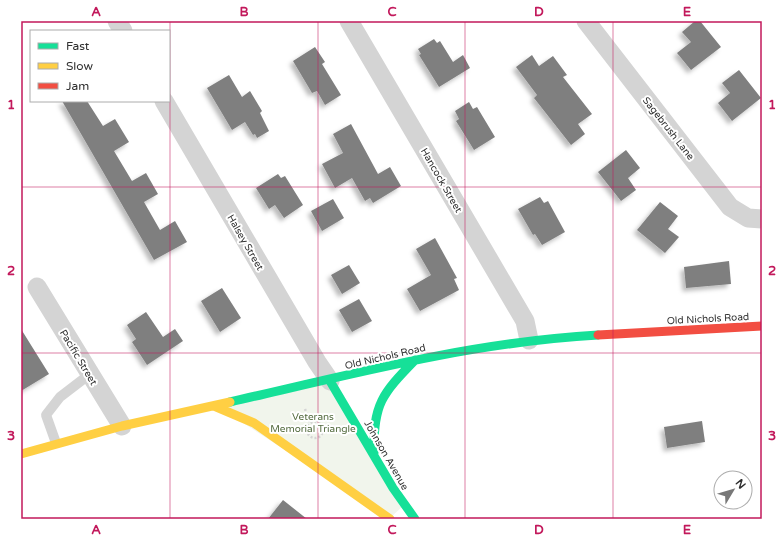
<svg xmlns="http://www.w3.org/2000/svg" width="783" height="540" viewBox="0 0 783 540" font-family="'Varela Round',sans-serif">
	<defs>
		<filter id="shadow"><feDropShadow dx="-3.5" dy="3.5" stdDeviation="2" flood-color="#0004"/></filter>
	</defs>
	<rect width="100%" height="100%" fill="#fff"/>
	<path fill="#f1f5ec" d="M329 382 403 506 390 518 217 406Z"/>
	<path fill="#7f7f7f" filter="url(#shadow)" d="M695 21H700L721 47 691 70 677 53 691 42 682 32Z
		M434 39 437 43 440 41 453 62 463 55 470 68 439 87 419 55 421 54 418 49Z
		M315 47 325 62 322 64 341 95 325 105 317 91 312 93 293 61Z
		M532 55 539 66 553 56 567 75 563 77 592 114 578 124 585 134 571 145 534 98 537 95 516 67Z
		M739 70 761 98 732 121 718 103 730 93 722 83Z
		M229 75 242 97 250 91 262 111 260 113 269 131 257 138 255 134 253 135 245 122 232 130 207 88Z
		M62 101H87L103 126 115 119 129 142 114 151 132 181 146 173 158 194 144 202 160 230 175 221 187 242 154 260Z
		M469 102 473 109 477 107 495 137 474 150 456 121 459 119 455 111Z
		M351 124 378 174 390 167 401 186 373 203 370 198 365 201 352 178 335 188 322 164 343 153 333 134Z
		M626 150 640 168 628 178 636 190 621 201 598 172Z
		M278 174 281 178 285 176 303 205 284 218 275 205 269 209 256 188Z
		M540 197 544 203 548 201 565 232 542 245 535 234 533 235 518 209Z
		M333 199 344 218 322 231 311 211Z
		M660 202 678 216 668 229 679 237 665 253 637 230Z
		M435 238 457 278 454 279 459 290 420 311 407 289 431 275 416 249Z
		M729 261 731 284 686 288 684 267Z
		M349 265 360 283 342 294 331 275Z
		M222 288 241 318 220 332 201 301Z
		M359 299 372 321 352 332 339 310Z
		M146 312 163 337 175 329 183 341 147 365 132 342 136 339 127 325Z
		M21 329 49 374 21 391Z
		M702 421 705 442 667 448 664 427Z
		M283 500 307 519H268Z"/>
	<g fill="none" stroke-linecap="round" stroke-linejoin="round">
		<path stroke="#d4d4d4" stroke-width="2.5" stroke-dasharray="2 2" stroke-linecap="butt" d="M305 409 310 423
			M307 430a8 8 0 1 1 16 0a8 8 0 1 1-16 0Z"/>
		<path stroke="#d4d4d4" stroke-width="10" d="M56 443 46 415 60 397 90 374"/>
		<path stroke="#d4d4d4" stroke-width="19" d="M117 21 123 31
			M349 21 525 321 529 340
			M586 21 730 207 748 218 762 219
			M164 101 317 362 330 381
			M37 287 122 426"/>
		<path stroke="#16e098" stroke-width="9" d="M330 381 393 488 415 519
			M230 402C352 374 473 342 598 335
			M374 453C373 404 382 394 415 360"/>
		<path stroke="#ffcf43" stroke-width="9" d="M214 406 254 423 390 519
			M21 454 122 426 230 402"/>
		<path stroke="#f24e42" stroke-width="9" d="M598 335 762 326"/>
	</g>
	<path fill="none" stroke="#c2185b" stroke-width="1" stroke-opacity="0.55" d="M170 21V519M318 21V519M465 21V519M613 21V519M21 187H762M21 353H762"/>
	<g text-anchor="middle" stroke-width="4" stroke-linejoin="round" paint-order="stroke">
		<g font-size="10" fill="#2f2f2f" stroke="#fff">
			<text transform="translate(669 128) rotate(52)" y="4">Sagebrush Lane</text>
			<text transform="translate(442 180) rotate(60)" y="4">Hancock Street</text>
			<text transform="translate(246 242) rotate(60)" y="4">Halsey Street</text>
			<text transform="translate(708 318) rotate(-3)" y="4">Old Nichols Road</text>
			<text transform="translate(385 356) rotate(-13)" y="4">Old Nichols Road</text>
			<text transform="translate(79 357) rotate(59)" y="4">Pacific Street</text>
			<text transform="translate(387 455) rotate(60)" y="4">Johnson Avenue</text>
		</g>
		<g font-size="10" fill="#526a3d" stroke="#fff">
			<text x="313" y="420">Veterans<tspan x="313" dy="12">Memorial Triangle</tspan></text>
		</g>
	</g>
	<rect width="783" height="540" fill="none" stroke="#ffffff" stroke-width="44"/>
	<rect x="30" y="30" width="140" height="72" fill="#ffffff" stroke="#acacac"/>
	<rect x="38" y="43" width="20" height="6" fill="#16e098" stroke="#acacac"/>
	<text x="66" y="50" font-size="12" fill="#2f2f2f">Fast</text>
	<rect x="38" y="63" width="20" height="6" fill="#ffcf43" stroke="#acacac"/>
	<text x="66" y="70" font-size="12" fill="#2f2f2f">Slow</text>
	<rect x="38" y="83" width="20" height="6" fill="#f24e42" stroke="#acacac"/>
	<text x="66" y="90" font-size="12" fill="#2f2f2f">Jam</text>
	<g transform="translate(733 490) rotate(52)"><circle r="19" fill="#ffffff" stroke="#acacac"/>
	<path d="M0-3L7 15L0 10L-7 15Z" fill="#787878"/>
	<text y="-6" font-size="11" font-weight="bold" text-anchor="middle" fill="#2f2f2f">N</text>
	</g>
	<rect x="22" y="22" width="739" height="496" fill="none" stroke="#c2185b" stroke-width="1.5"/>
	<g font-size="13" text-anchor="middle" font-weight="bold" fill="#c2185b">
		<text x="96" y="16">A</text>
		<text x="244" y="16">B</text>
		<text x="392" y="16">C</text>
		<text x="539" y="16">D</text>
		<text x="687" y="16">E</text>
		<text x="11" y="109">1</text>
		<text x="772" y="109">1</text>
		<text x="11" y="275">2</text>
		<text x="772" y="275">2</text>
		<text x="11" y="440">3</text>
		<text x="772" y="440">3</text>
		<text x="96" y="534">A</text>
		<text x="244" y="534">B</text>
		<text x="392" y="534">C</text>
		<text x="539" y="534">D</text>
		<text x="687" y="534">E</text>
	</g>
</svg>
